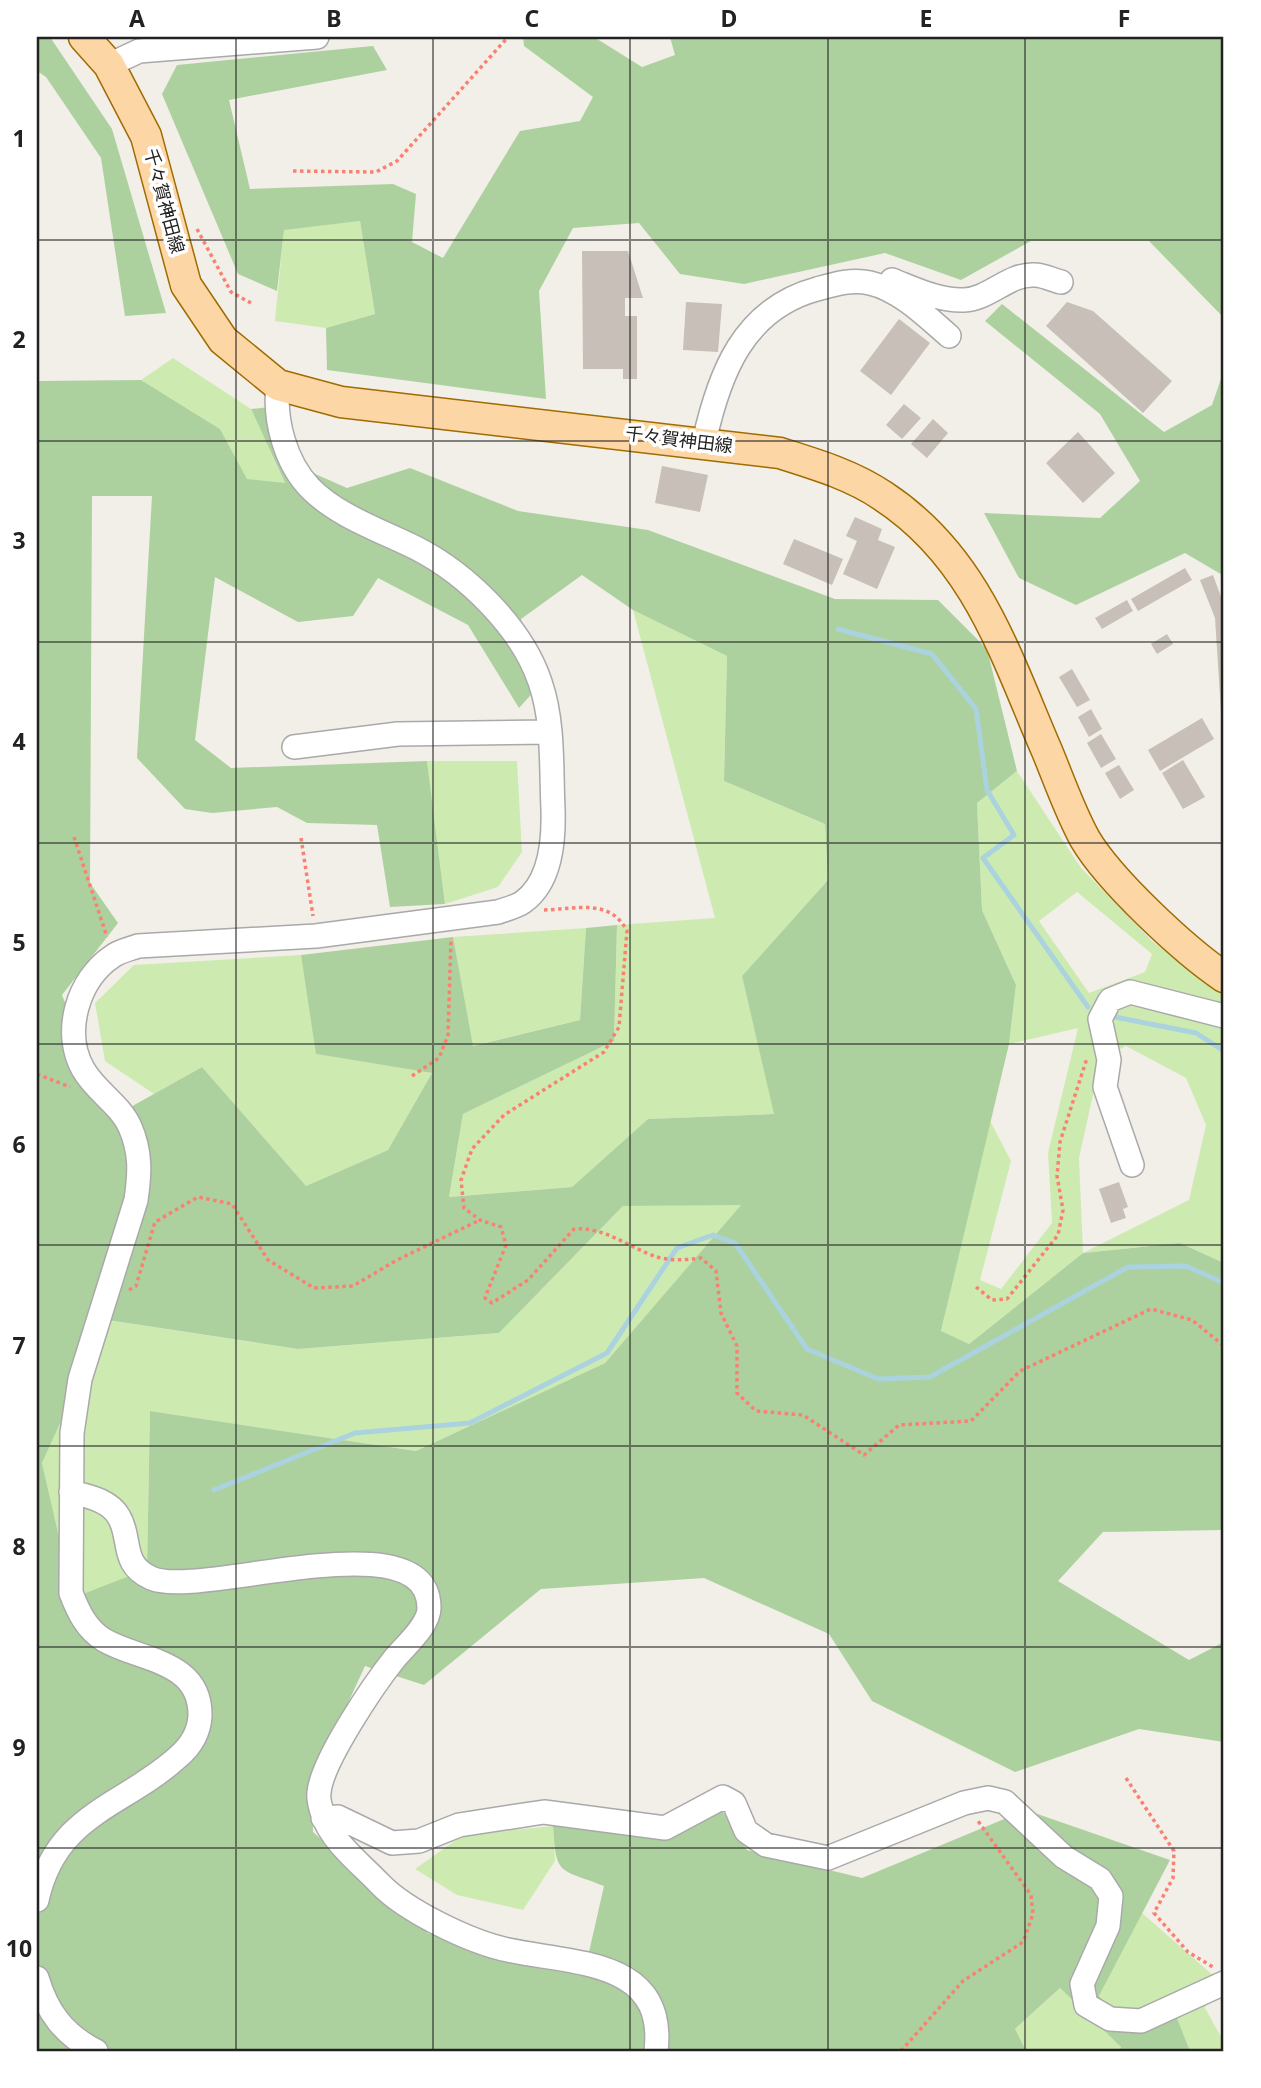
<svg xmlns="http://www.w3.org/2000/svg" width="1261" height="2088" viewBox="0 0 1261 2088" font-family="'Noto Sans','Noto Sans JP',sans-serif">
	<rect width="100%" height="100%" fill="#f2efe9"/>
	<path fill="#cdebb0" fill-rule="evenodd" d="M360 221 375 314 326 328 275 321 284 229Z
		M173 358 251 409 285 484 247 480 220 429 141 380Z
		M633 610 727 656 724 781 825 824 828 880 742 976 775 1114 648 1119 572 1187 449 1197 463 1114 614 1041 617 925 715 918Z
		M427 761H517L522 852 498 887 445 904Z
		M1017 771 1081 868 1153 942 1224 994V1263L1180 1243 1083 1253 969 1344 941 1332 989 1119 1011 1161 980 1280 1001 1289 1052 1223 1048 1153 1078 1028 1009 1044 1016 985 982 910 977 803ZM1077 892 1152 954 1145 972 1089 993 1039 921ZM1126 1046 1186 1078 1206 1125 1189 1200 1083 1253 1079 1158 1101 1059Z
		M586 928 580 1020 472 1046 453 937Z
		M301 955 317 1054 432 1073 388 1150 306 1186 202 1067 154 1094 105 1061 95 1003 134 965Z
		M742 1204 605 1363 416 1451 150 1411 147 1569 73 1599 42 1463 106 1320 298 1349 499 1333 623 1206Z
		M553 1826 555 1861 523 1910 457 1895 415 1869 463 1835Z
		M1142 1913 1216 1978 1205 2008 1224 2042V2051H1190L1177 2018 1125 2028 1099 1996Z
		M1060 1988 1121 2047 1119 2051H1026L1014 2030Z"/>
	<path fill="#add19e" fill-rule="evenodd" d="M37 37H50L112 129 166 313 125 316 101 158 46 77 37 71Z
		M523 37H594L642 67 675 55 670 37H1224V318L1149 241H1031L961 280 885 253 744 284 680 274 639 223 573 228 539 291 546 399 327 370 326 328 375 314 360 221 284 230 277 291 238 274 162 94 177 65 373 46 387 70 229 100 250 189 393 184 416 194 412 242 443 258 520 131 580 121 593 97 524 46Z
		M1002 304 1164 432 1212 405 1224 370V576L1185 553 1076 605 1019 578 984 513 1100 518 1140 481 1100 414 985 321Z
		M141 380 220 429 247 479 285 483 251 409 270 407 297 466 347 488 410 468 518 511 648 530 835 599 938 600 987 649 1017 771 977 803 982 910 1016 985 1009 1044 941 1331 969 1344 1083 1253 1180 1243 1224 1263V1530L1103 1532 1058 1581 1189 1660 1224 1642V1742L1139 1729 1015 1772 872 1701 829 1634 704 1578 541 1589 424 1685 365 1666 312 1781 313 1832 429 1934 514 1938 589 1952 604 1886C559 1868 556 1877 553 1826L675 1831 720 1807 747 1850 862 1878 1026 1810 1170 1860 1099 1996 1125 2028 1177 2018 1190 2051H1119L1121 2047 1060 1988 1015 2029 1026 2051H37V381ZM92 496H152L137 758 185 809 212 813 277 807 307 823 377 825 390 907 445 904 427 761 231 768 195 740 215 577 298 622 353 616 378 578 468 625 519 708 538 687 521 619 582 575 633 610 727 656 724 781 825 824 828 880 742 976 774 1114 648 1119 572 1187 449 1197 463 1114 614 1041 617 925 586 928 580 1020 473 1046 453 937 301 955 316 1054 432 1073 388 1150 306 1186 202 1067 111 1118 62 995 118 923 90 883ZM741 1205 605 1363 416 1451 150 1411 147 1569 73 1598 42 1463 107 1320 298 1349 499 1333 623 1206Z"/>
	<g fill="none" stroke-linecap="round" stroke-linejoin="round">
		<path stroke="#aad3df" stroke-width="5" d="M838 629 932 654 976 709 987 790 1014 835 983 858 1088 1007
			M1115 1017 1196 1033 1224 1051
			M214 1490 355 1433 470 1423 607 1353 677 1248 713 1235 735 1243 807 1349 878 1379 930 1377 1128 1267 1186 1266 1224 1283
			M1224 2009V2018"/>
	</g>
	<path fill="#c7bfb8" d="M582 251H628L643 298H625V316H637V379H623V369H583Z
		M686 302 722 304 718 352 683 350Z
		M1067 302 1093 311 1172 381 1143 413 1046 326Z
		M899 319 930 343 891 395 860 371Z
		M904 404 921 418 902 439 886 425Z
		M933 419 948 433 927 458 911 444Z
		M1078 432 1115 473 1083 503 1046 463Z
		M662 466 708 475 700 512 655 503Z
		M855 517 882 529 878 540 895 547 877 589 843 574 857 541 846 536Z
		M794 539 843 559 832 585 783 564Z
		M1185 568 1192 580 1138 611 1131 599Z
		M1213 575 1224 605 1222 727 1215 618 1200 580Z
		M1127 600 1133 611 1102 629 1095 618Z
		M1167 634 1173 644 1157 654 1151 644Z
		M1072 669 1090 700 1077 707 1059 677Z
		M1091 709 1102 729 1089 737 1078 717Z
		M1202 718 1214 739 1160 771 1148 750Z
		M1101 734 1116 759 1101 768 1087 743Z
		M1183 760 1205 797 1183 809 1162 773Z
		M1119 765 1134 790 1120 799 1105 773Z
		M1119 1182 1128 1207 1123 1209 1126 1218 1111 1223 1099 1189Z"/>
	<g fill="none" stroke-linecap="round" stroke-linejoin="round">
		<defs>
			<path id="minor" d="M109 65 139 51 317 37
				M892 280C915 289 939 301 964 300 990 299 1009 273 1035 275 1043 275 1053 280 1061 282
				M704 442C719 374 743 309 817 289 835 284 851 279 870 283 900 290 926 316 949 336
				M294 747 398 734 550 732
				M1132 1165 1105 1087 1109 1060 1100 1019 1110 1000 1130 992 1224 1016
				M71 1492C87 1496 110 1500 119 1517 132 1539 120 1564 151 1578 198 1600 429 1516 429 1608 429 1625 406 1645 395 1658 375 1683 321 1762 319 1793 318 1799 321 1809 323 1815 331 1841 362 1865 380 1884 406 1911 470 1942 508 1950 571 1964 667 1958 656 2051
				M323 1818 338 1817 392 1843 419 1841 459 1825 544 1812 665 1828 723 1797 734 1803 746 1831 766 1845 828 1858 964 1803 988 1798 1005 1802 1064 1857 1100 1879 1111 1896 1108 1926 1082 1984 1086 2005 1110 2019 1141 2021 1224 1983
				M37 1900C56 1813 123 1807 178 1757 191 1746 199 1733 200 1716 201 1660 140 1661 104 1640 86 1629 78 1611 71 1593L72 1433 80 1379 136 1200C140 1173 141 1152 130 1127 120 1104 95 1091 83 1069 62 1032 78 979 113 956 120 951 130 949 138 946L316 936 498 912C506 909 516 907 523 902 551 882 554 841 553 809 551 768 554 722 540 682 522 628 467 574 416 548 382 531 337 516 310 488 285 462 274 420 278 385
				M37 1978C47 2012 64 2035 96 2051"/>
			<path id="major" d="M84 37 109 65 146 136 186 285 223 340 278 385 341 402 780 453C815 464 852 475 883 496 976 557 1005 654 1047 751 1059 780 1070 812 1085 839 1109 880 1184 950 1224 977"/>
		</defs>
		<use href="#minor" stroke="#a9a9a9" stroke-width="26"/>
		<use href="#major" stroke="#a06b00" stroke-width="33"/>
		<path stroke="#fa8072" stroke-width="3.5" stroke-dasharray="3.5 3.5" stroke-linecap="butt" d="M293 171 376 172 397 161 508 37
			M197 229 231 292 251 303
			M74 837 107 937
			M301 838 313 916
			M544 910C577 909 610 898 627 931L619 1027 604 1052 504 1115 472 1149 461 1180 464 1208 480 1220 501 1227 506 1245 485 1298 492 1303 528 1280 574 1229C603 1226 630 1248 657 1257 671 1261 687 1260 701 1258L716 1271 721 1313 737 1346V1393L756 1411 803 1415 864 1455 899 1425 971 1421 1020 1371 1151 1309 1192 1320 1224 1346
			M37 1074 70 1087
			M412 1076 439 1058 448 1035 451 938
			M976 1287 992 1300 1007 1299 1058 1235 1063 1210 1057 1176 1060 1142 1087 1058
			M129 1290 136 1286 155 1222 198 1197 232 1204 268 1260 314 1288 353 1286 397 1260 480 1220
			M1126 1778 1174 1851 1173 1878 1154 1913 1188 1952 1213 1967
			M901 2051 963 1981 1023 1942 1033 1914 1031 1895 978 1821"/>
		<use href="#minor" stroke="#fff" stroke-width="23"/>
		<use href="#major" stroke="#fcd6a4" stroke-width="30"/>
	</g>
	<path fill="none" stroke="#222" stroke-width="2" stroke-opacity="0.55" d="M236 37V2051M433 37V2051M630 37V2051M828 37V2051M1025 37V2051M37 240H1224M37 441H1224M37 642H1224M37 843H1224M37 1044H1224M37 1245H1224M37 1446H1224M37 1647H1224M37 1848H1224"/>
	<g text-anchor="middle" stroke-width="7" stroke-linejoin="round" paint-order="stroke">
		<g font-size="18" fill="#222" stroke="#fff">
			<text transform="translate(164 201) rotate(75)" y="6">千々賀神田線</text>
			<text transform="translate(679 440) rotate(7)" y="6">千々賀神田線</text>
		</g>
	</g>
	<rect width="1261" height="2088" fill="none" stroke="#ffffff" stroke-width="77"/>
	<rect x="38" y="38" width="1184" height="2012" fill="none" stroke="#222" stroke-width="2.5"/>
	<g font-size="23" text-anchor="middle" font-weight="bold" fill="#222">
		<text x="137" y="27">A</text>
		<text x="334" y="27">B</text>
		<text x="532" y="27">C</text>
		<text x="729" y="27">D</text>
		<text x="926" y="27">E</text>
		<text x="1124" y="27">F</text>
		<text x="19" y="147">1</text>
		<text x="19" y="348">2</text>
		<text x="19" y="549">3</text>
		<text x="19" y="750">4</text>
		<text x="19" y="951">5</text>
		<text x="19" y="1153">6</text>
		<text x="19" y="1354">7</text>
		<text x="19" y="1555">8</text>
		<text x="19" y="1756">9</text>
		<text x="19" y="1957">10</text>
	</g>
</svg>
